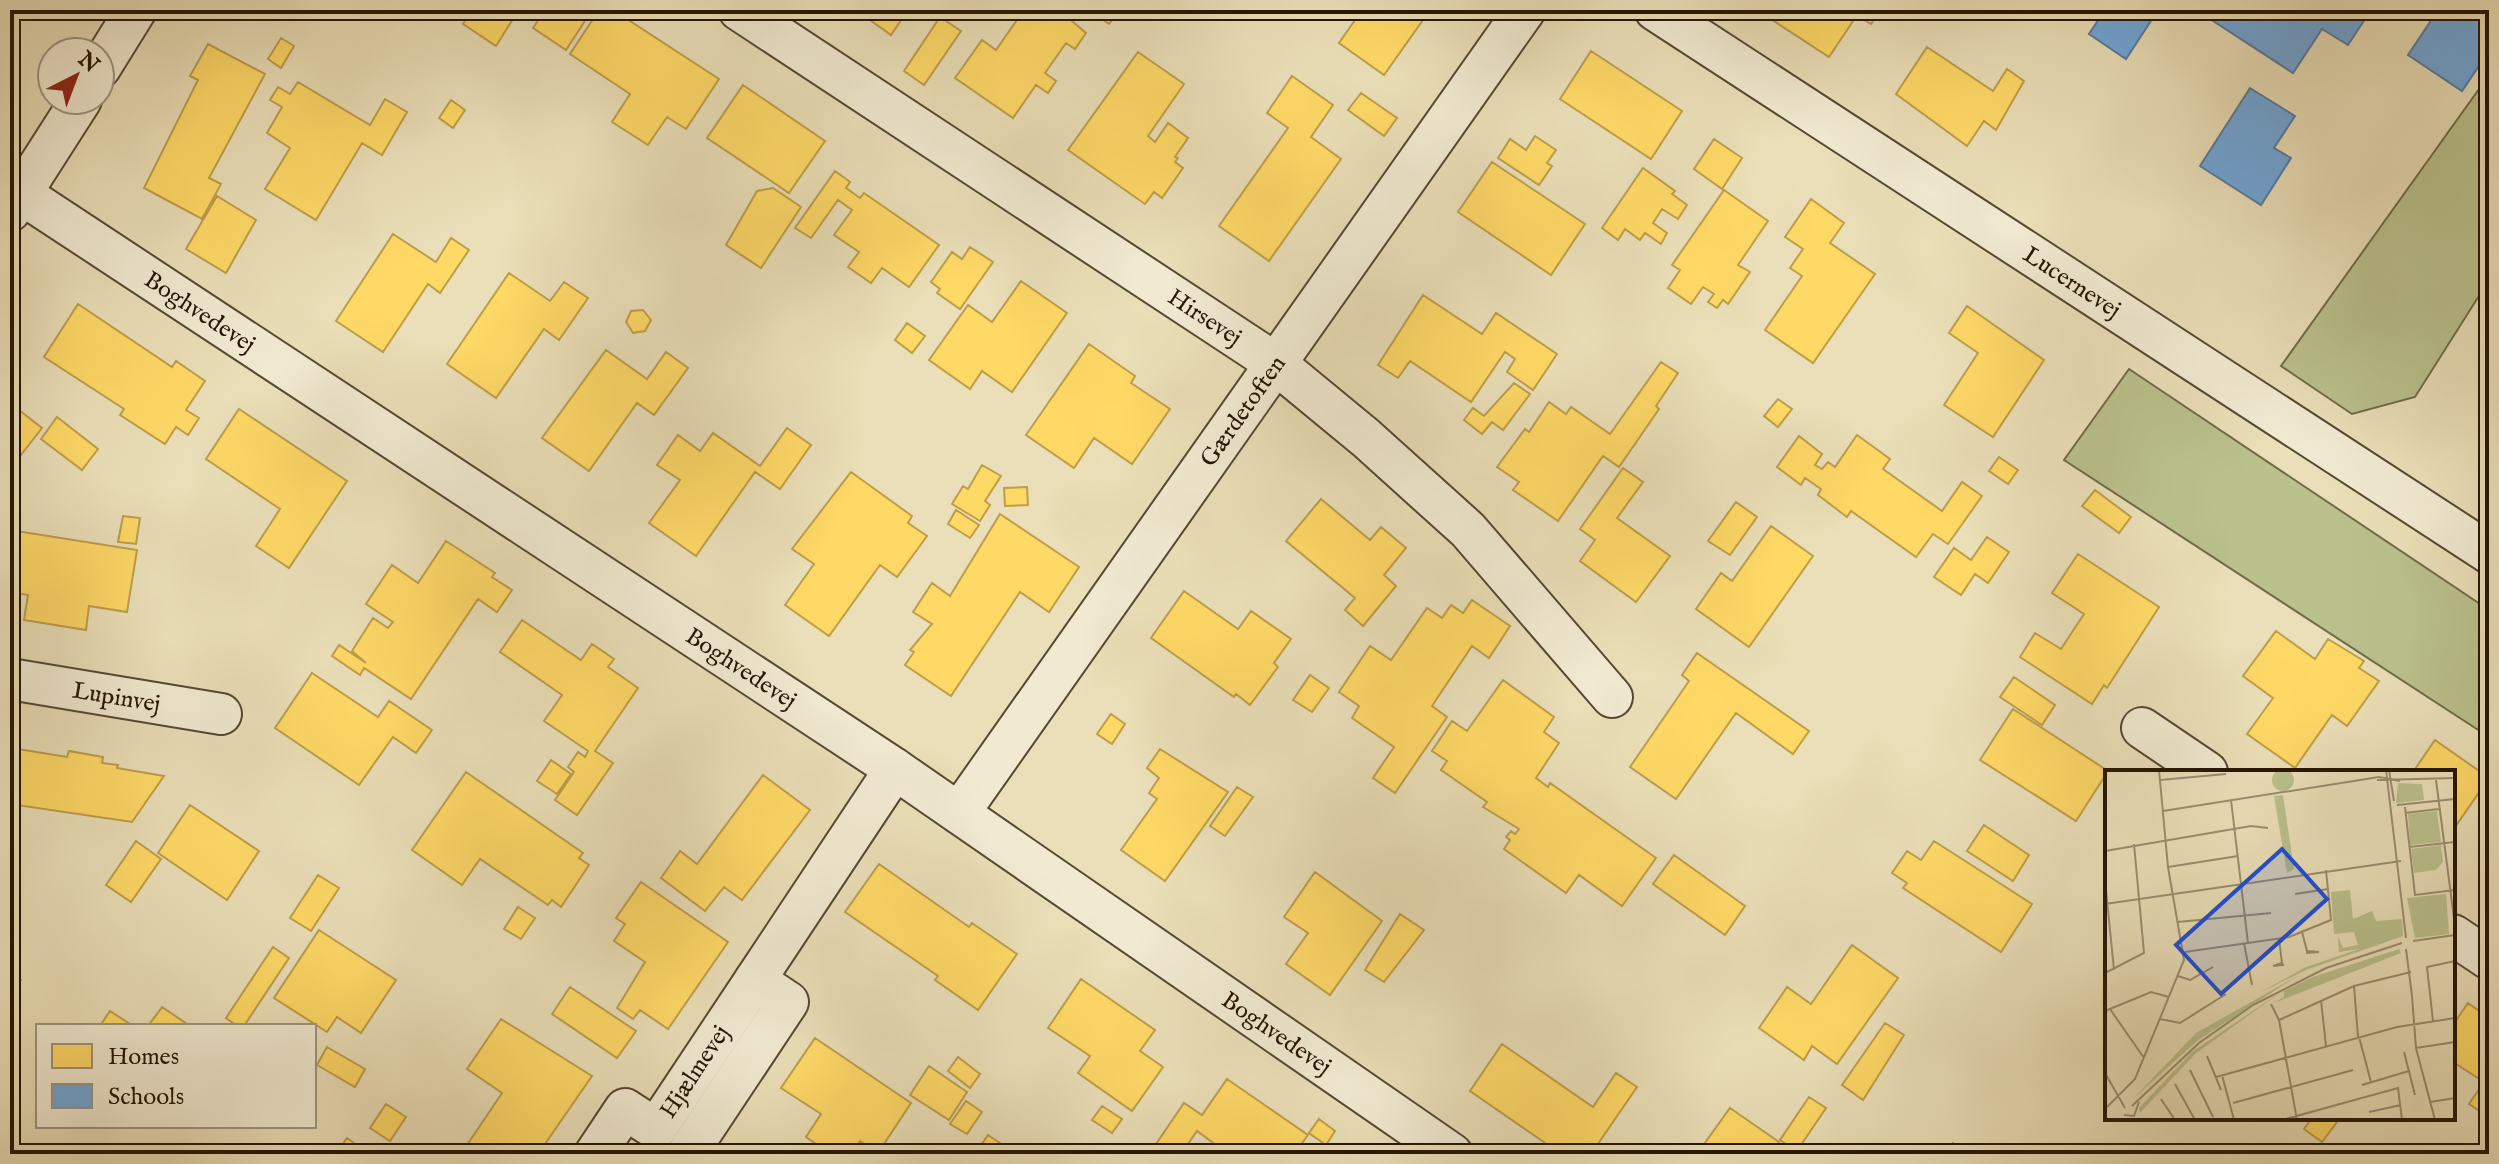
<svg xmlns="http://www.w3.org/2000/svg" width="2499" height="1164" viewBox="0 0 2499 1164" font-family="'IM FELL English',serif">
	<rect width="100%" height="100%" fill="#eadfb8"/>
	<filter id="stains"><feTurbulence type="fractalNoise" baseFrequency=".0025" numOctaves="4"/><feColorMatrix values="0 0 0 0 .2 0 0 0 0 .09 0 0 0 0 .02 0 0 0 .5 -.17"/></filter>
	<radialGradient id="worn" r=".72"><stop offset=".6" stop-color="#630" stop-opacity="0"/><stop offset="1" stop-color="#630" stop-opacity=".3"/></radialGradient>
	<path fill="#bac18d" stroke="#706b49" stroke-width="2" d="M2489 75V280L2415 397 2352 414 2281 366Z
		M2129 369 2489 610V737L2064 460Z"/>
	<path fill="#ffd966" stroke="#be9e49" stroke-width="2" d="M472 10H526L521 18 516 14 496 46 463 24Z
		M545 10H592L566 50 533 28Z
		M599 10H613L719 79 686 129 667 117 648 145 612 122 630 94 570 54Z
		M856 10H908L891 35Z
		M1024 10H1059L1086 33 1075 49 1066 43 1045 73 1056 81 1048 93 1036 85 1013 118 955 78 982 40 996 50Z
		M1089 10H1120L1109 24Z
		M1362 10H1430L1384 75 1339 43Z
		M1757 10H1880L1871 24 1857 15 1829 57Z
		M940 17 961 31 924 85 904 71Z
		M281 38 294 46 281 68 268 59Z
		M208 44 265 74 209 178 221 184 202 219 144 188 198 80 190 76Z
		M1927 47 1993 91 2007 69 2024 81 1996 130 1984 121 1967 146 1896 94Z
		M1591 51 1682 111 1651 159 1560 99Z
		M1138 52 1184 84 1148 136 1155 142 1168 123 1188 138 1175 157 1178 158 1175 162 1183 168 1162 198 1154 192 1145 204 1068 150Z
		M1292 76 1333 105 1311 137 1341 159 1269 261 1219 226 1288 128 1267 113Z
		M298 82 370 125 385 99 407 112 382 155 362 143 316 220 265 189 290 148 267 133 282 107 270 100 278 87 290 94Z
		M743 85 825 141 789 193 707 138Z
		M1361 93 1397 118 1384 136 1348 110Z
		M451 100 465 110 453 128 439 118Z
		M1535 136 1556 150 1547 163 1552 166 1539 185 1498 158 1510 139 1526 150Z
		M1714 139 1742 158 1722 189 1694 169Z
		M1492 162 1585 224 1551 275 1458 212Z
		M1643 168 1675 191 1672 194 1687 205 1678 219 1662 209 1653 223 1667 233 1661 244 1645 233 1640 240 1625 229 1618 240 1602 228Z
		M835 171 850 182 846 188 860 198 864 193 939 245 909 287 882 268 871 283 848 267 859 252 834 235 852 210 838 200 811 238 795 228Z
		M773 188 801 207 761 268 726 245 757 191Z
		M1724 190 1768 221 1738 265 1750 272 1728 304 1723 300 1717 308 1708 302 1714 294 1703 287 1691 304 1668 288 1680 270 1672 265Z
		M217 196 256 220 226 273 186 249Z
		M1811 199 1844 223 1830 243 1875 274 1813 363 1765 330 1802 276 1790 268 1803 249 1785 237Z
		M393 234 436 262 451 238 469 250 440 293 428 284 383 352 336 321Z
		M970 247 993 262 960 309 937 293 940 289 931 282 952 252 962 259Z
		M509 273 550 301 564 282 588 298 559 340 544 329 496 398 447 364Z
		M1021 281 1067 313 1012 392 982 371 970 389 929 360 968 305 992 322Z
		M1423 295 1482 334 1496 313 1557 354 1533 390 1507 372 1515 359 1505 352 1471 402 1410 361 1398 378 1378 365Z
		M78 304 172 367 176 361 205 381 186 410 199 418 188 435 176 427 165 444 120 415 124 409 44 357Z
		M1967 306 2044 360 1993 437 1944 405 1978 353 1949 333Z
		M643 310 651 320 645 331 633 333 626 322 631 311Z
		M907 323 925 336 912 353 895 340Z
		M1089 344 1135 376 1131 383 1170 409 1132 464 1094 438 1074 468 1026 435Z
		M606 350 647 379 666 352 688 368 654 415 637 403 589 471 542 438Z
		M1661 362 1678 373 1656 406 1659 409 1619 467 1603 456 1558 521 1513 490 1519 482 1497 467 1525 429 1529 432 1549 402 1566 414 1571 407 1610 434Z
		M1514 383 1530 394 1503 430 1492 422 1482 434 1464 420 1473 408 1484 416Z
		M1778 399 1792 409 1778 427 1764 416Z
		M10 403 42 428 10 469Z
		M239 409 347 481 289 568 256 546 280 509 206 459Z
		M57 417 98 449 82 470 41 439Z
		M787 428 811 445 780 489 755 472 696 556 649 523 680 480 657 465 678 435 700 451 713 433 760 466Z
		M1857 435 1890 459 1883 469 1942 511 1962 482 1982 496 1948 544 1933 534 1916 557 1851 511 1847 517 1818 495 1821 489 1805 478 1801 485 1777 467 1799 436 1822 454 1815 465 1822 469 1828 462 1835 467Z
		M1999 457 2018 470 2008 484 1989 471Z
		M982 465 1001 476 985 501 990 505 980 521 952 504 963 486 968 489Z
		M1623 468 1643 482 1617 518 1670 556 1636 602 1580 561 1595 540 1580 529Z
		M851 472 912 516 908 523 927 536 897 577 880 565 829 636 785 605 814 564 792 549Z
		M1027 487 1028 505 1005 506 1004 488Z
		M2095 490 2131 517 2119 533 2082 506Z
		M1321 499 1370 540 1381 527 1406 548 1384 575 1396 586 1363 626 1345 610 1355 598 1286 541Z
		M1736 502 1757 517 1730 555 1708 541Z
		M956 510 979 525 970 538 948 524Z
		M1000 514 1079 567 1049 612 1020 592 951 696 905 665 914 652 910 650 932 624 913 612 932 583 950 596Z
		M123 516 140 518 136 544 118 542Z
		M1771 526 1813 556 1749 647 1696 609 1721 573 1732 581Z
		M10 530 137 550 127 612 89 606 86 630 24 620 28 595 10 592Z
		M1987 537 2009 552 1988 583 1975 574 1961 595 1934 577 1954 548 1971 560Z
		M446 541 495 573 492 577 512 590 497 612 478 599 411 699 364 668 360 675 332 656 339 645 366 663 352 651 373 618 388 628 393 622 366 604 392 565 418 583Z
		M2078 554 2159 607 2107 688 2104 685 2092 704 2020 657 2035 633 2061 649 2084 614 2052 593Z
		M1184 591 1238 629 1251 611 1291 639 1274 663 1278 667 1250 705 1236 694 1234 697 1151 638Z
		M1472 600 1510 626 1489 658 1472 646 1432 706 1447 717 1395 793 1373 778 1394 747 1352 718 1359 706 1339 692 1370 646 1391 660 1427 608 1442 618 1451 605 1463 613Z
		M522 620 581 660 592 644 614 659 608 667 638 688 595 751 613 763 577 815 555 800 574 772 568 767 578 752 585 757 588 751 544 721 562 695 500 652Z
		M2276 631 2315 659 2328 639 2364 661 2359 668 2379 681 2347 726 2332 715 2295 768 2247 734 2273 698 2243 676Z
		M1697 653 1809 731 1793 754 1736 713 1676 799 1630 767 1689 681 1682 675Z
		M312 673 378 717 389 701 432 730 416 753 393 737 359 785 275 728Z
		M1310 675 1329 688 1312 712 1293 700Z
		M2014 677 2055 705 2042 725 2000 697Z
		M1503 680 1554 717 1544 732 1559 743 1536 778 1548 787 1550 783 1656 858 1622 906 1579 875 1566 893 1504 849 1510 840 1506 837 1511 831 1515 834 1519 829 1483 807 1487 802 1441 770 1447 761 1432 751 1452 721 1467 731Z
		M2013 709 2108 771 2076 821 1980 760Z
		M1111 714 1125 724 1112 744 1097 734Z
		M2435 740 2489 778 2453 830V772H2413Z
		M18 749 67 757 69 751 103 757 102 763 118 765 117 768 164 776 132 822 10 804Z
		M1160 749 1228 792 1165 881 1121 850 1157 799 1149 793 1159 778 1147 768Z
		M551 760 571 774 557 794 537 781Z
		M466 772 583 853 579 858 589 865 561 907 552 900 548 905 480 859 462 885 412 850Z
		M763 775 810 810 742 900 724 887 705 911 661 878 680 851 697 864Z
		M1237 787 1253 797 1225 836 1210 826Z
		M190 805 259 851 227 900 158 853Z
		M1984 825 2029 855 2013 881 1967 851Z
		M136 841 161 859 131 902 106 885Z
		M1934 841 2032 904 2001 952 1903 888 1907 883 1892 873 1907 851 1921 860Z
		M1674 855 1745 906 1725 935 1653 884Z
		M879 864 969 927 972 923 1017 954 978 1010 935 980 938 976 845 912Z
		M1315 872 1382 921 1330 995 1286 964 1308 933 1284 917Z
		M318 875 339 888 311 931 290 918Z
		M641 882 728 942 668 1029 640 1010 633 1019 617 1008 645 962 614 941 625 924 616 918Z
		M518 907 535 918 521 939 504 929Z
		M1400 914 1424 930 1384 982 1365 970Z
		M319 930 396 980 361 1033 337 1017 327 1032 274 998Z
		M1852 945 1898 978 1837 1064 1812 1046 1804 1060 1759 1028 1787 987 1811 1004Z
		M273 947 289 958 244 1026H237L226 1018Z
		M10 973 21 980 10 996Z
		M1081 979 1155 1030 1140 1051 1163 1067 1132 1111 1078 1073 1090 1056 1048 1028Z
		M570 987 636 1031 617 1058 552 1014Z
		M2468 1003 2489 1018V1117L2469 1104 2484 1082 2453 1062V1025Z
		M162 1007 190 1026H148Z
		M110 1011 133 1026H100Z
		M501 1019 592 1076 538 1154H461L502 1093 467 1069Z
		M1885 1023 1904 1035 1863 1100 1842 1085Z
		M815 1038 911 1103 878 1153 860 1141 852 1154H831L806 1137 821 1114 781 1088Z
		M1502 1044 1593 1107 1616 1073 1637 1087 1591 1154H1561L1470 1091Z
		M327 1047 365 1069 355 1087 317 1065Z
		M958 1057 980 1074 970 1088 948 1071Z
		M929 1066 967 1092 949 1120 910 1095Z
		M1227 1079 1308 1135 1294 1154H1228L1197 1131 1181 1154H1170L1156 1144 1184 1103 1202 1115Z
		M1809 1097 1826 1108 1797 1151 1780 1140Z
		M966 1101 982 1112 967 1134 950 1124Z
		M386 1104 406 1117 390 1141 370 1128Z
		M1102 1106 1122 1119 1112 1133 1092 1120Z
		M1730 1108 1779 1142 1771 1154H1697Z
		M2312 1118H2332L2337 1122 2322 1142 2304 1129Z
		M1319 1119 1335 1131 1326 1145 1309 1133Z
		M988 1135 1016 1154H975Z
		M347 1138 369 1154 337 1152Z
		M1953 1143 1969 1154H1945Z"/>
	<path fill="#6fa8dc" stroke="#597c9c" stroke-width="2" d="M2105 10H2158L2126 59 2089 34Z
		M2212 10H2371L2348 45 2322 29 2293 73 2207 17Z
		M2438 10H2477L2489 18V51L2462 91 2408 55Z
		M2250 88 2295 116 2274 148 2291 158 2261 205 2200 166Z"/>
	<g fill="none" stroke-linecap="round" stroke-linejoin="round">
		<defs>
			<g id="street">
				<path id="s1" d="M739 10 1275 363 1366 438 1468 530 1612 697"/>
				<path id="s2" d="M1655 10 2489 553"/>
				<path d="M100 68 136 10"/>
				<path id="s3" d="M23 195 895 769 1452 1154"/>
				<path d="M10 211 81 100"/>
				<path id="s4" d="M10 679 221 714"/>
				<path d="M2142 728 2207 772"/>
				<path id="s5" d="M959 813 1525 10"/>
				<path d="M2453 935 2489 959"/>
				<path id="s6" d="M595 1154 625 1109 656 1129 755 980"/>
				<path d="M687 1154 788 1002 755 980 895 769"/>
			</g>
		</defs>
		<use href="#street" stroke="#564832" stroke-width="44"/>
		<use href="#street" stroke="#f1ead1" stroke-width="40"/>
	</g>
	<g text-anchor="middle" stroke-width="8" stroke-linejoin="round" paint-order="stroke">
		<g font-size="24" fill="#251505" stroke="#f1ead1">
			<text dy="8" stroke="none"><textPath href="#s2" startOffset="498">Lucernevej</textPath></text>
			<text dy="8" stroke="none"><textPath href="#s3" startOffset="212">Boghvedevej</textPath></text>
			<text dy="8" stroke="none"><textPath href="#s1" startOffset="558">Hirsevej</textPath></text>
			<text dy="8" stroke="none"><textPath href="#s5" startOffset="492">Gærdetoften</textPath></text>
			<text dy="8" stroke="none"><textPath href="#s3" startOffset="860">Boghvedevej</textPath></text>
			<text dy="8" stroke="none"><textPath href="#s4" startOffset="108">Lupinvej</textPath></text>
			<text dy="8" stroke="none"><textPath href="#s3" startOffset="1508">Boghvedevej</textPath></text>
			<text dy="8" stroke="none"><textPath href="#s6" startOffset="160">Hjælmevej</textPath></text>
		</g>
	</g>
	<g transform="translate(2105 770)">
		<rect width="350" height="350" fill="#eadfb8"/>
		<path d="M167 10a11 11 0 1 1 22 0a11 11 0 1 1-22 0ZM293 13 317 14 319 30 291 33ZM178 25 189 99 182 103 169 26ZM332 41 336 72 305 75 303 44ZM336 75 338 92 331 100 309 103 306 79ZM245 120 248 149 267 141 271 151 297 149 298 166 201 200 154 223 201 197 254 179 234 182 233 166 238 178 253 175 249 162 229 164 226 122ZM341 124 344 164 310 168 302 128ZM294 179 296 183 169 233 179 227V221L208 207ZM194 205 93 270 27 330 91 263ZM176 222 90 284 35 343 34 338 87 282Z" fill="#bac18d"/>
		<path fill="none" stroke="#9b8e70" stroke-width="2" d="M281 0 301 168M284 0 289 31M55 10 121 4M272 10 350 8M331 10 350 156M126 30 143 173M292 35 350 29M300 37 310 125 350 120M58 41 274 7 295 11M300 43 334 39M304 77 350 72M0 81 146 56 163 58M63 97 133 86M0 110 9 200M190 124 223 119M0 134 296 91M73 152 166 143M197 162 202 181 214 182 202 183V181M174 169 177 193 178 195 168 196 177 193M308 171 350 165M139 173 147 215M301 179 307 226M80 182 184 167 226 150 221 100M0 203 39 183 29 74M73 206 85 210 108 197M249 216 253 267M307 226 311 278 330 350M216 230 221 276M166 234 174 250 192 350M5 239 39 288M0 241 46 222 64 227M55 249 75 253 121 224M174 250 249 216 306 202M328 251 322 197 350 191M254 267 266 312M311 278 350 272M299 282 310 325M102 286 116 320M85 300 108 347M0 303 20 338M117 305 129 350M111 307 292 257 350 248M70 314 90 350M257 315 304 301M56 329 70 350M325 332 350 328M128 333 248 300M27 336 94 273 148 235 221 198 297 173M0 339 30 309 79 190 63 97 54 0M264 342 296 335M19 345 29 346 34 332M177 350 293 318 297 350"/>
		<path fill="#1d4ed8" fill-opacity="0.15" stroke="#1d4ed8" stroke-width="4" d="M177 79 222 129 116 224 71 175Z"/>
		<rect width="350" height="350" fill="none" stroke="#251505" stroke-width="4"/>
	</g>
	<rect width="2499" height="1164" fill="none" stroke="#eadfb8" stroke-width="40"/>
	<rect x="12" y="12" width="2475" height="1140" fill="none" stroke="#251505" stroke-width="4"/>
	<rect x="20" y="20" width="2459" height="1124" fill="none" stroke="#251505" stroke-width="2"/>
	<rect x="36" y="1024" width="280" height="104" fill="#f1ead1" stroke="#9f957f" stroke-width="2"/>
	<rect x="52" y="1044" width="40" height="24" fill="#ffd966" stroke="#9f957f" stroke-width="2"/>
	<text x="108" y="1064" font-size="24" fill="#251505">Homes</text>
	<rect x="52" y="1084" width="40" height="24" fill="#6fa8dc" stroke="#9f957f" stroke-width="2"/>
	<text x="108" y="1104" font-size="24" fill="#251505">Schools</text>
	<g transform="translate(76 76) rotate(42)"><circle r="38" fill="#f1ead1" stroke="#9f957f" stroke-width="2"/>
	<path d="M0-6L14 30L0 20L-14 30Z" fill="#8f2418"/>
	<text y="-12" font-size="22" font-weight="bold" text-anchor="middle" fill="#251505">N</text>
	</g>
	<rect width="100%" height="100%" filter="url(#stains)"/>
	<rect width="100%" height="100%" fill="url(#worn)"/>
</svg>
